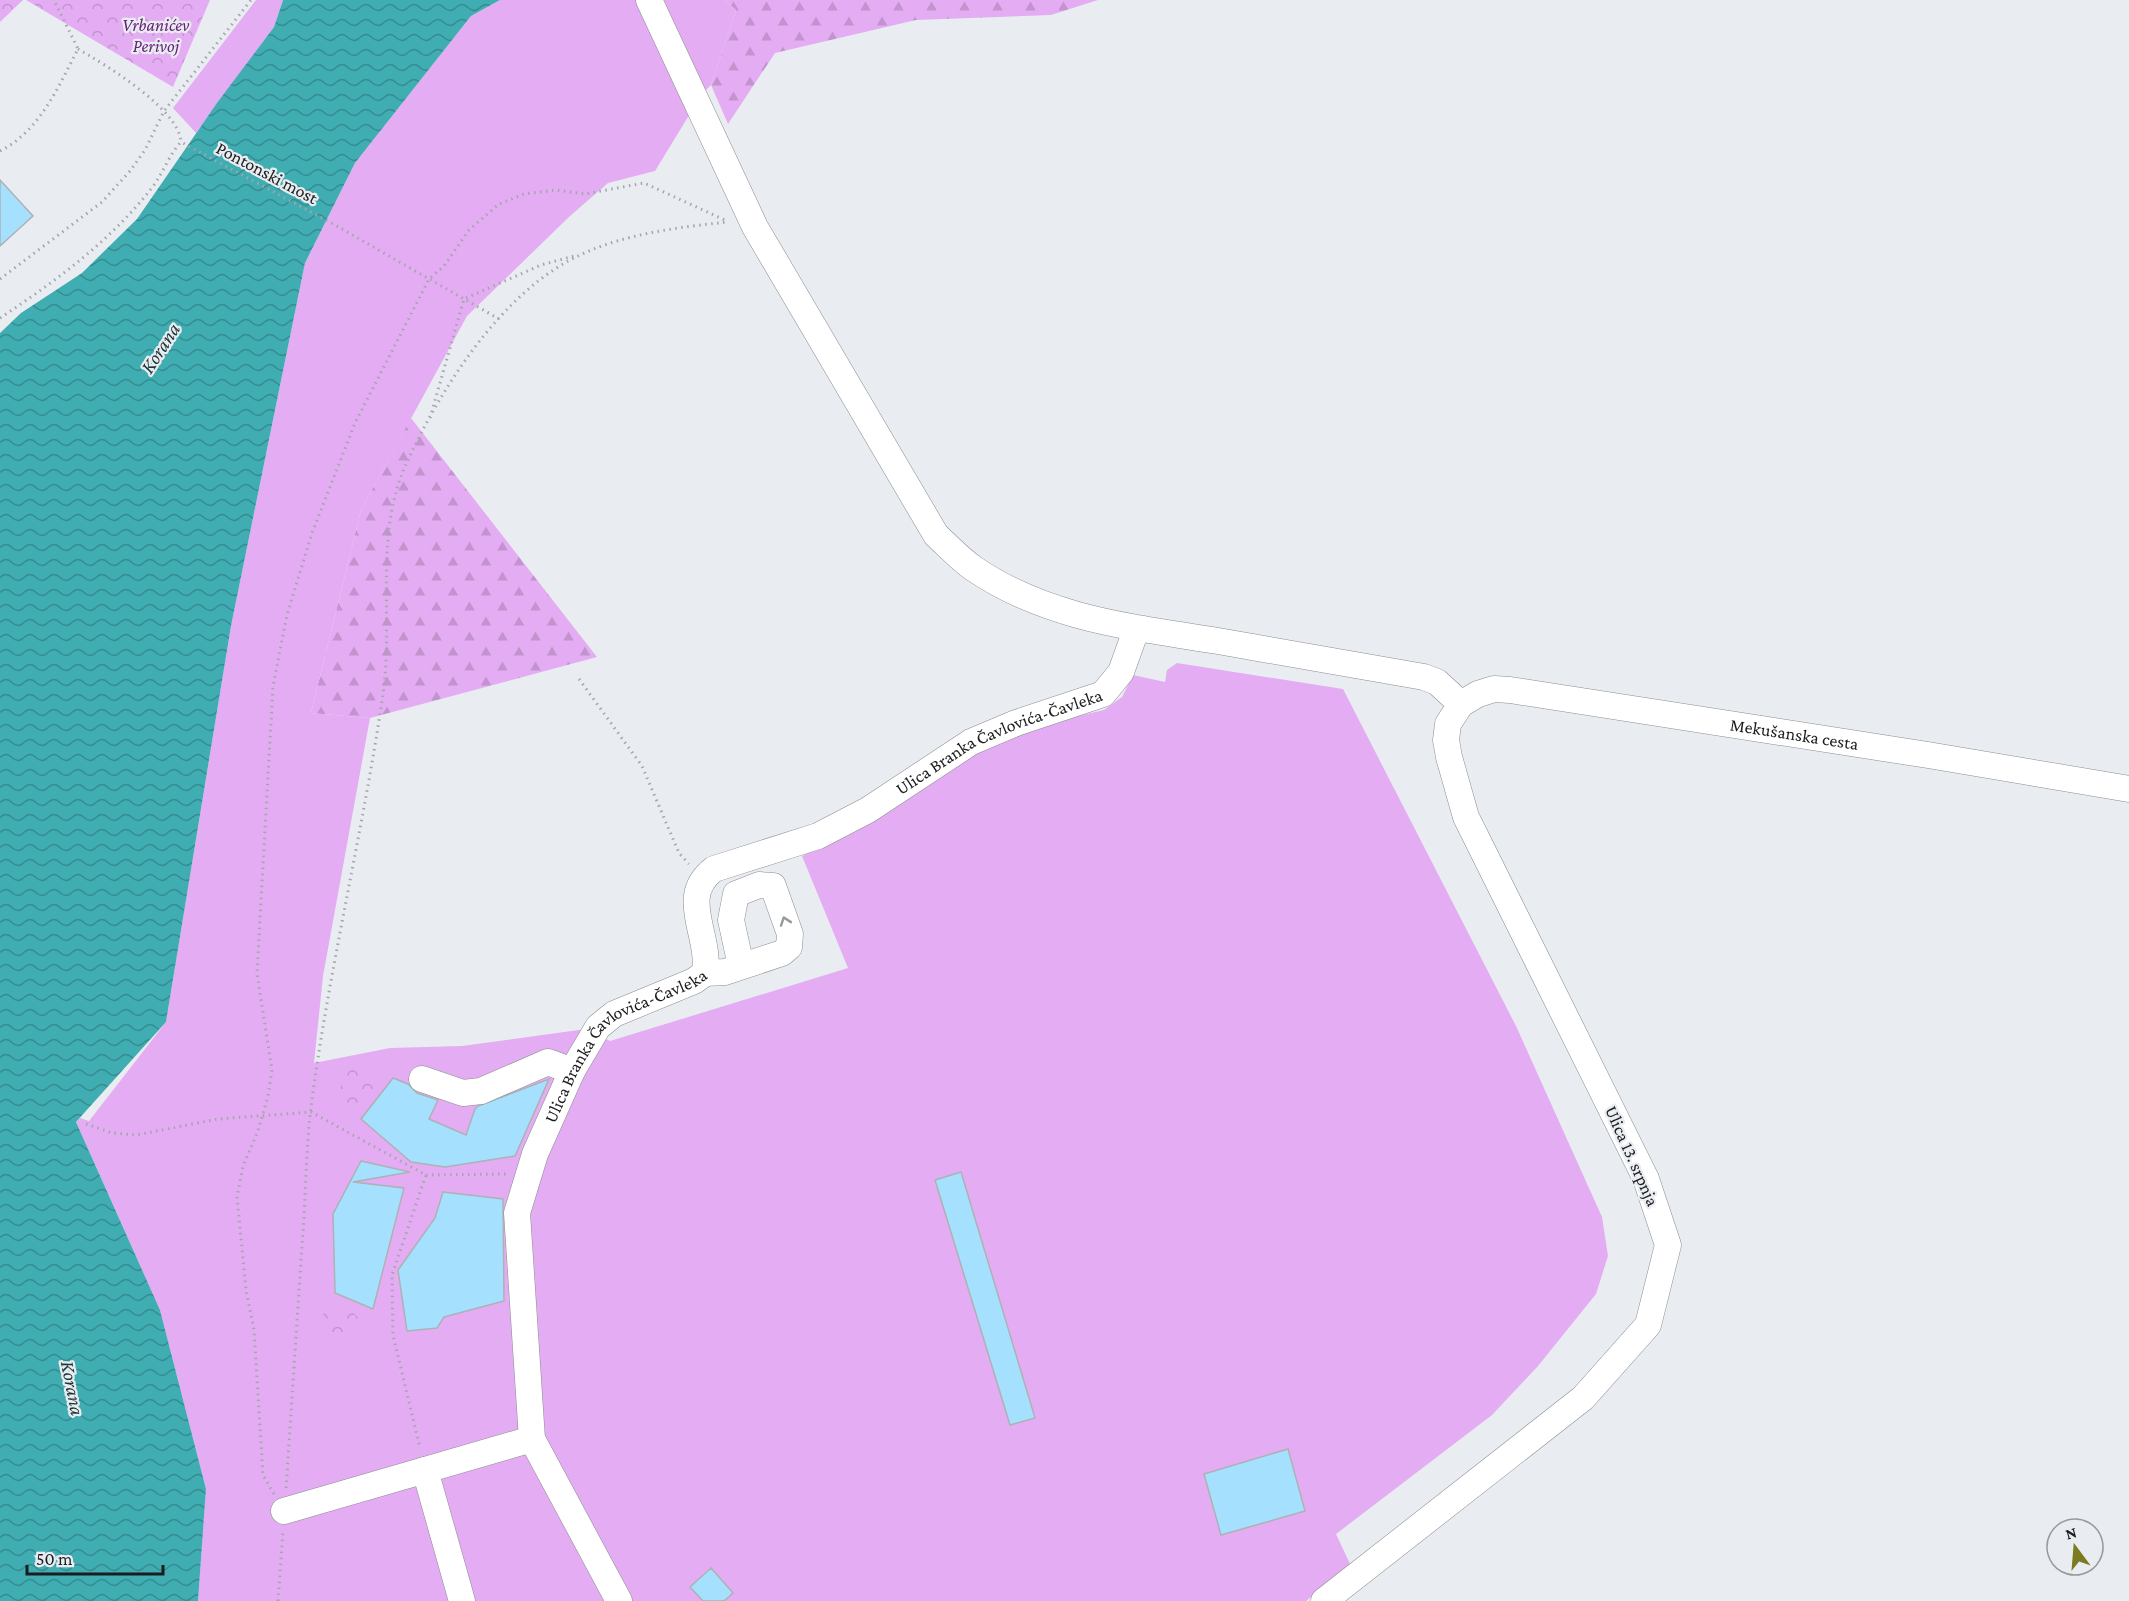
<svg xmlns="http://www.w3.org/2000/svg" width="2129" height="1601" viewBox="0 0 2129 1601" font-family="'Crimson Pro',serif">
	<defs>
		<pattern id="forest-firs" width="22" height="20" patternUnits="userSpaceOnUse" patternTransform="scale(1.5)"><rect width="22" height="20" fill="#e4acf2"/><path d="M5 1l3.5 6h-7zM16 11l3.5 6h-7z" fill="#c393cf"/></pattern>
		<pattern id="park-crowns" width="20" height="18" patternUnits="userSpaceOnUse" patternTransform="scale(1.5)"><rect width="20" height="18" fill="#e4acf2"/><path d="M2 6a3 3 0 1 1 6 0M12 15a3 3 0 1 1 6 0" fill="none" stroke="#c393cf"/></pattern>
		<pattern id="water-waves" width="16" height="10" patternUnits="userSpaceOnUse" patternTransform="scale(1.5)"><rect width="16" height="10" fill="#40adb2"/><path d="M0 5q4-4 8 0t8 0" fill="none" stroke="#358c90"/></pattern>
	</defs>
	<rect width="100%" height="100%" fill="#e9edf1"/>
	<path fill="#e4acf2" d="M256 0H283L274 27 196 133 173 108Z
		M500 0H639L691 112 655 171 608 183 570 216 467 316 361 510 311 713 370 718 323 976 314 1063 390 1048 462 1046 586 1029 610 1041 848 968 802 856 862 827 982 749 1056 721 1104 710 1122 697 1133 675 1165 682 1167 670 1177 663 1343 689 1516 1026 1602 1217 1608 1256 1596 1294 1538 1366 1492 1415 1336 1534 1351 1566 1306 1601H198L206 1489 160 1310 76 1122 80 1118 89 1121 166 1022 231 626 305 263 355 163 471 16Z
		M659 0H725L736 10 711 85 704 92Z"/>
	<path fill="url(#forest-firs)" d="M725 0H1098L1051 15 916 20 775 53 728 124 711 85 736 10Z
		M411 418 597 657 370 718 311 713 361 510Z"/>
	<path fill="url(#park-crowns)" d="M0 0H23L0 22Z
		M26 0H210L173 87Z
		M363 1067 372 1069 380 1095C367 1111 357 1111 338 1102L344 1071Z
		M335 1306H345L360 1319C358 1334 352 1337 338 1342L319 1321 324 1313Z"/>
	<path fill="url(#water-waves)" d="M283 0H500L471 16 355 163 305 263 231 626 166 1022 76 1122 160 1310 206 1489 198 1601H0V333L21 313 82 273 137 219 217 103 274 27Z"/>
	<path fill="#a5e1fe" stroke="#acb2b5" stroke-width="1.5" d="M0 180 33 216 0 246Z
		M393 1078 408 1084 417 1093 438 1100 429 1119 466 1135 475 1109 478 1106 549 1079 515 1156 445 1167 411 1162 361 1119Z
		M361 1161 410 1172 353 1182 404 1188 373 1309 335 1293 333 1214Z
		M961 1172 1035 1418 1010 1425 935 1180Z
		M443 1192 503 1199 504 1301 444 1317 437 1328 407 1331 398 1270 435 1218Z
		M1288 1449 1305 1511 1221 1535 1204 1474Z
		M711 1568 733 1593 724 1601H703L690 1587Z"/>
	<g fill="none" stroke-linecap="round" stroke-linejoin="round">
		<defs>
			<g id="minor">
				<path d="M649 0 755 227 936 535C948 546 960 559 973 568 1047 619 1132 627 1218 641 1287 653 1356 665 1424 677L1437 682 1461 704"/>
				<path d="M705 973 725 972 782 953 789 947 790 934 773 886 759 885 736 894 731 920 741 966"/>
				<path d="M422 1079 463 1093 481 1091 548 1062 572 1071"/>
				<path d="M425 1470 462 1601"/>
				<path d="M284 1511 532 1439"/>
				<path id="s1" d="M619 1601 532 1439 517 1213 535 1154 572 1071 598 1027 614 1014 694 981 705 973C711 934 677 897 714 869L818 836 868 810 971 742 1016 723 1103 694 1121 672 1136 630"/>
				<path id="s2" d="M1324 1601 1583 1398 1648 1325 1668 1245 1646 1179 1466 817 1449 757 1446 740 1448 724 1461 704 1478 694 1494 689 1510 690 1928 755 2129 789"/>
			</g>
		</defs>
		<use href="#minor" stroke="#8a8d91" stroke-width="27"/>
		<path stroke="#a3a6aa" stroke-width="3" stroke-dasharray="1.5 4.5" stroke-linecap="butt" d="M78 49C106 65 179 109 181 142
			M0 151C40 131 58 87 78 49L54 0
			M0 279 102 202 130 171 145 150 164 111 251 0
			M0 318C56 281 109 242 151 189 163 174 168 156 181 142L335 225 499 319
			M430 418 464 299 541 265 574 256
			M579 679 642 766 679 853 689 864
			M86 1124 112 1133 136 1135 218 1119 311 1112 426 1175 392 1275 393 1335 420 1448
			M426 1175 508 1174
			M286 1488C292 1403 297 1317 303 1232 306 1190 306 1148 311 1107 329 968 363 832 383 694 394 617 373 535 407 462 441 388 502 292 578 256 623 234 679 227 728 222
			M274 1494 263 1475 254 1330 246 1290 237 1197 243 1166 258 1131 268 1096 272 1070 257 974 273 686 287 615 312 533 355 423 429 279 444 266 469 230 499 204 524 194 556 190 585 194 644 183 727 221
			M278 1601 283 1531"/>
		<use href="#minor" stroke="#fff" stroke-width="26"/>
	</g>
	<defs><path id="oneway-chevron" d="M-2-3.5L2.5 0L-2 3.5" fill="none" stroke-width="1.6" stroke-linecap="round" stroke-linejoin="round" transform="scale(1.5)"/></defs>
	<use stroke="#98999a" href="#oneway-chevron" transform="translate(785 921) rotate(-109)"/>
	<g text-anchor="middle" stroke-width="4.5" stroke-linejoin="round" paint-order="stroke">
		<g font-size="18" font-style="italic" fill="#682178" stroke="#e9edf1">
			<text x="156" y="31">Vrbanićev<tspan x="156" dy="21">Perivoj</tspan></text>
		</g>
		<g font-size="18" fill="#1b1c1e" stroke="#e9edf1">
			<text transform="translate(267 173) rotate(28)" y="6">Pontonski most</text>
			<text dy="6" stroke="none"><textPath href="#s2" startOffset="1443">Mekušanska cesta</textPath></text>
			<text dy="6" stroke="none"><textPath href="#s1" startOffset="1160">Ulica Branka Čavlovića-Čavleka</textPath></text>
			<text dy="6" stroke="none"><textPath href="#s1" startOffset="621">Ulica Branka Čavlovića-Čavleka</textPath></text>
			<text transform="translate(1632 1156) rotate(66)" y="6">Ulica 13. srpnja</text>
		</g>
		<g font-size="20" font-style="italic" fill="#1d3536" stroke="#e9edf1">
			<text transform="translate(160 348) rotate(-57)" y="7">Korana</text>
			<text transform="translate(73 1388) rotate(79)" y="7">Korana</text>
		</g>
	</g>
	<g transform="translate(2075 1547) rotate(344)"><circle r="28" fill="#e9edf1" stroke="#97999d" stroke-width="1.5"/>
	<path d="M0-4.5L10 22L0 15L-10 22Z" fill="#7b7b22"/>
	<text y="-9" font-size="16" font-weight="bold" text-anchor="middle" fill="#1b1c1e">N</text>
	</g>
	<path d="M27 1565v9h136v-9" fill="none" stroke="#1b1c1e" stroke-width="3"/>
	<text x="36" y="1565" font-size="18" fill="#1b1c1e" stroke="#e9edf1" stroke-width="4.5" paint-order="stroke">50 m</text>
</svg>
